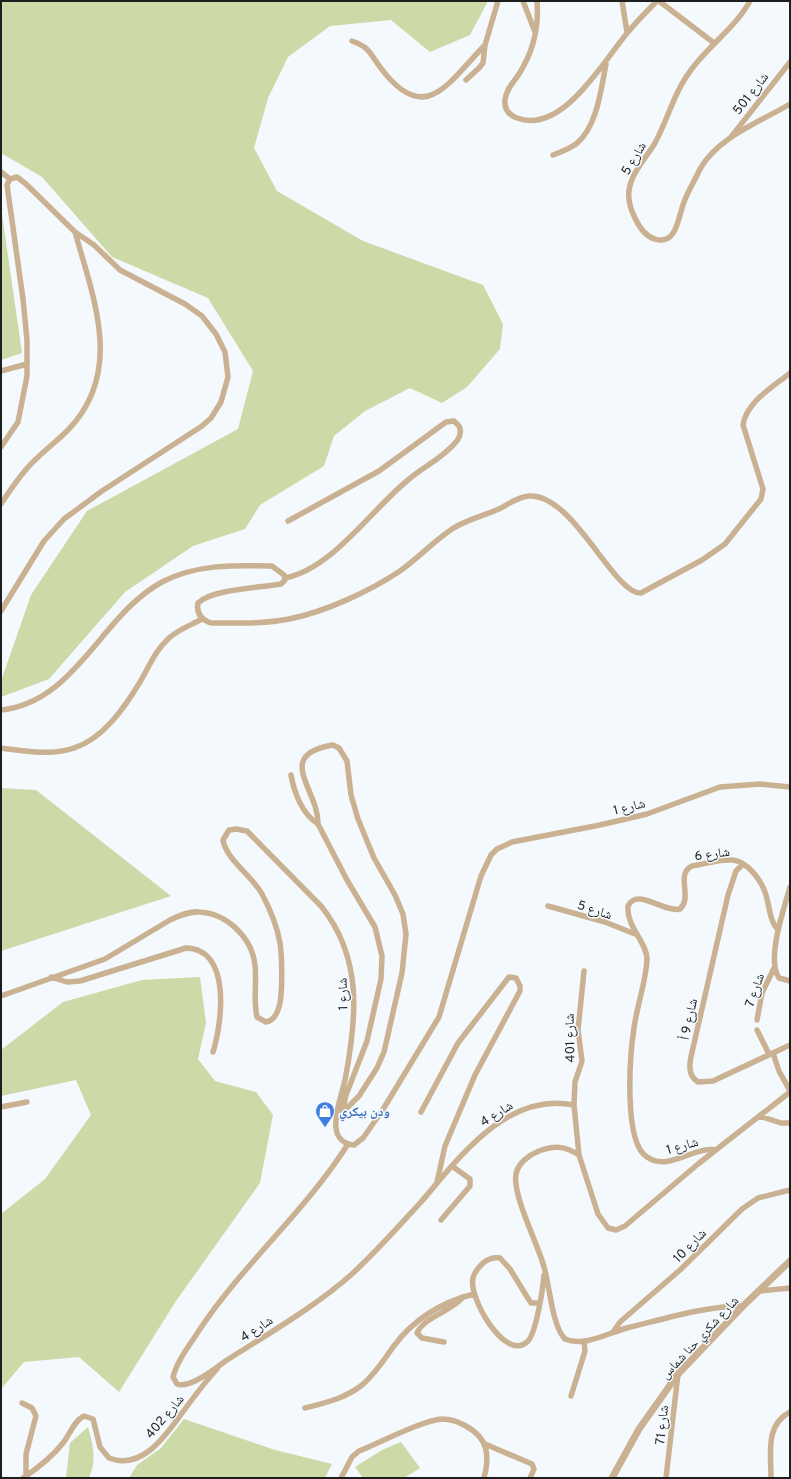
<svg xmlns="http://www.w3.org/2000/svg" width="791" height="1479" viewBox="0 0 791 1479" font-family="Overpass,'Noto Naskh Arabic',sans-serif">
	<rect width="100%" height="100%" fill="#f4f9fd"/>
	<path fill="#cbdaa6" d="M1 1H488L470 35 430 52 391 20 330 26 288 57 268 98 254 148 277 191 363 241 483 285 503 324 500 349 467 387 442 403 410 388 365 411 334 436 324 466 260 505 245 529 193 546 125 592 49 679 1 697V681L31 595 87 511 238 429 253 371 208 298 112 257 42 177 1 153Z
		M1 207 22 353 1 360Z
		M1 788 36 790 171 896 1 951Z
		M200 977 206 1023 198 1059 215 1081 256 1092 273 1115 260 1183 176 1301 119 1392 79 1357 24 1362 1 1389V1214L45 1179 91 1115 76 1080 1 1096V1050L63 1002 142 980Z
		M184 1419 275 1450 332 1464 325 1478H129L137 1465 161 1448Z
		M88 1427C93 1446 97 1460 89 1478H66L70 1443Z
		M401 1442 420 1468 404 1478H363L355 1467 382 1450Z"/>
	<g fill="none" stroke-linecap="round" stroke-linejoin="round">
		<path stroke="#cab192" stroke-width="5.5" d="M523 1 535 32
			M537 1C539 26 533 52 519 74 514 82 506 89 505 100 504 109 509 115 517 118 563 135 604 60 628 32 637 21 647 11 657 1
			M622 1 627 32
			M659 1 714 43
			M750 1C736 27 708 46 691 70 674 92 668 119 655 143 646 158 631 173 629 191 627 205 639 235 655 239 677 246 678 217 684 202 688 191 695 180 700 169 718 137 760 122 790 104
			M352 41C369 47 370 53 380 67 425 128 448 83 485 45
			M466 80 479 68 483 63 485 45 498 1
			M731 137 790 62
			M553 155C561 152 569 149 576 144 597 127 601 90 606 64
			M1 172 10 179
			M1 371 27 364
			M1 447 18 422 27 376V340L23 299 7 185 10 179 17 177 26 184 75 232 94 245 120 270 185 304 202 316 216 334 225 352 228 377 221 402 211 418 202 426 102 491 64 519 44 541 1 611
			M1 504C11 489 21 473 34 461 45 450 57 441 68 430 124 372 94 300 75 232
			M285 578C332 569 371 510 408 480 423 467 443 458 456 442 460 437 462 432 459 426L454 421 446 422 379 471 288 521
			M1 710C76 702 101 615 162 582 196 564 235 565 272 566L284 575 285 580 281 584C260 588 212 589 198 603 196 614 202 620 211 623 237 623 264 624 289 619 325 612 370 591 400 571 418 558 433 542 452 529 466 520 483 516 499 509 509 504 517 497 529 496 573 493 614 595 641 593L702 560 725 544 761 499 763 489 743 425C746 402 773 387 790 373
			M1 748C24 751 52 756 74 748 103 739 125 707 140 682 149 667 155 651 168 639 177 630 191 625 202 619
			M291 775C294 792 302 814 318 824L347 880 375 927 382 956 381 979 367 1041 346 1095 342 1114
			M318 824C319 790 273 755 333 745L339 748 347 761 351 795 358 819 374 858 395 895 403 914 406 934 402 973 384 1052 377 1068 359 1096 337 1118
			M743 864 736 871 728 895 693 1048C690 1060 686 1075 698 1082L713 1081 790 1045
			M790 887C784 909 766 959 779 978L790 981
			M548 906 605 922 635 934
			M584 971 578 1030 582 1061 575 1082 574 1105 579 1155 598 1214 608 1228 616 1230 625 1226 698 1164 790 1092
			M51 977 67 982 80 981 186 948C232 949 222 1023 213 1052
			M1 996 105 959 170 920C179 916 189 911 199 912 226 913 252 937 255 965 257 982 253 1000 257 1017L266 1022C273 1021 277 1014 279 1007 283 994 282 956 280 943 277 926 270 909 262 894 252 876 226 859 223 840L229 830 236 829 247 831 321 906C363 958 357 1018 345 1080 342 1093 334 1115 336 1128 337 1138 344 1144 354 1145L363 1138 382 1111 439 1017 481 876 491 855 497 849 512 842 600 825 647 814 720 787 760 784 790 787
			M757 1020 762 993 774 968
			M757 1030 769 1054
			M773 1053 779 1071 790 1091
			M1 1107 27 1102
			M421 1112 458 1043 509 977 516 978 520 986V991L475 1075 445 1146 437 1182
			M759 1116 781 1123H790
			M348 1144C305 1212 242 1265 198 1332 189 1346 177 1361 173 1377L177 1384C190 1389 216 1368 227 1360 268 1334 316 1306 352 1274 376 1252 399 1226 421 1202 459 1158 507 1091 574 1105
			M716 1150C693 1146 669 1172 647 1157 623 1142 630 1054 634 1028 637 1005 646 982 647 959 647 943 626 926 628 906 637 887 664 913 680 909 693 897 675 874 692 866 705 864 719 859 732 860 749 861 764 884 767 899 770 910 770 921 778 930
			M579 1155C565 1146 554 1145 539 1151 529 1155 518 1163 516 1174 512 1195 538 1244 544 1267 550 1287 552 1326 565 1339 585 1347 608 1333 627 1328 664 1319 705 1306 743 1306
			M441 1220 470 1186V1179L452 1166
			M759 1291 790 1288
			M540 1303H531L529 1300 510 1269 500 1258C493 1257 488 1259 483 1263 479 1267 474 1273 473 1278 468 1297 505 1362 527 1342 536 1335 543 1288 544 1275
			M613 1332 620 1322 680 1270 742 1209 758 1198 790 1190
			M444 1342 422 1338 417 1333C424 1317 452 1311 463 1297
			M571 1396 585 1351 584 1341
			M22 1403 32 1408 36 1416 26 1454V1476
			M305 1408C325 1403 346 1398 362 1385 375 1374 384 1360 393 1347 413 1320 442 1302 474 1294
			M485 1444 532 1464 534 1469 530 1478
			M23 1478C38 1468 52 1457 63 1443 70 1434 74 1421 84 1416L93 1419 100 1447 109 1458C142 1471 166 1435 182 1413 193 1398 204 1383 217 1369
			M341 1478 352 1457 359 1451C379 1443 423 1420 442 1419 450 1419 459 1422 466 1426 488 1438 490 1455 484 1478
			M666 1478 678 1374
			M771 1478C771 1453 765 1425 790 1412"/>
		<path stroke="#cab192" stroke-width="7" d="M612 1478 639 1429 678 1374 743 1306 790 1261"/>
	</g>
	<defs>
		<symbol id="shop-pin" viewBox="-11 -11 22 30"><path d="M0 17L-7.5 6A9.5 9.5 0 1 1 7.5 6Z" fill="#3f7fe0" stroke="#f4f9fd"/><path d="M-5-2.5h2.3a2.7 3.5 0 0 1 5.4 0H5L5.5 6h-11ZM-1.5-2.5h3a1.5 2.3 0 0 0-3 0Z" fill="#fff"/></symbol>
	</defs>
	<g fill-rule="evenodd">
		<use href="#shop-pin" x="314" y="1100" width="22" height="30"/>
	</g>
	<g text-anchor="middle" stroke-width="3" stroke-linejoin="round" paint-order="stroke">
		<g font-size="13" fill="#1d1e20" stroke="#f4f9fd">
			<text transform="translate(750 93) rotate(-52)" y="5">شارع 501</text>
			<text transform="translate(633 158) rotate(-59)" y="5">شارع 5</text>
			<text transform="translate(629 806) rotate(-14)" y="5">شارع 1</text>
			<text transform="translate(712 853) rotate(-7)" y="5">شارع 6</text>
			<text transform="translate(595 909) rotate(18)" y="5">شارع 5</text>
			<text transform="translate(754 990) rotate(-71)" y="5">شارع 7</text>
			<text transform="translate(342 994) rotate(-91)" y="5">شارع 1</text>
			<text transform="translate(688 1019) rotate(-78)" y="5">شارع 9 أ</text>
			<text transform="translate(569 1038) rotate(-91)" y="5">شارع 401</text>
			<text transform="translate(496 1113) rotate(-32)" y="5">شارع 4</text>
			<text transform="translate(682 1145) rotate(-16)" y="5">شارع 1</text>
			<text transform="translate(689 1245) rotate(-46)" y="5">شارع 10</text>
			<text transform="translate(256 1328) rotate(-33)" y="5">شارع 4</text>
			<text transform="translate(699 1337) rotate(-47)" y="5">شارع شكري حنا شماس</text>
			<text transform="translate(164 1416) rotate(-50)" y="5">شارع 402</text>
			<text transform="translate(661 1425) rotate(-84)" y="5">شارع 71</text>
		</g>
		<g font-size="13" font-weight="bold" fill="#366cbe" stroke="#f4f9fd" text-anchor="start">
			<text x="339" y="1116">ودن بيكري</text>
		</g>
	</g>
	<rect width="791" height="1479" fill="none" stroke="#1d1e20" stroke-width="4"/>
</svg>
